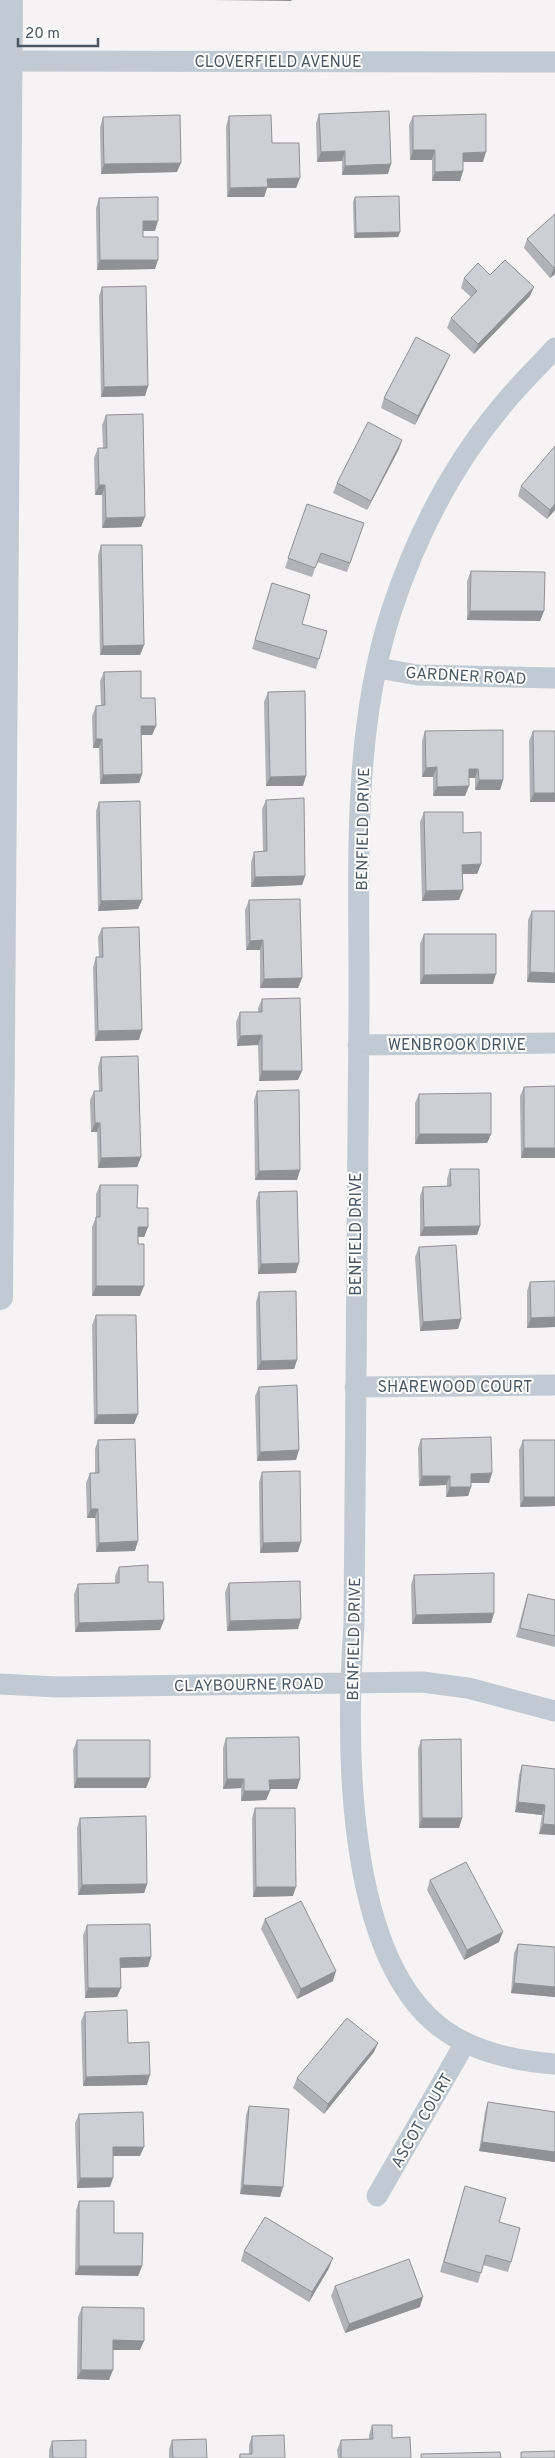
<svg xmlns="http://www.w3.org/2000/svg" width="555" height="2458" viewBox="0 0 555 2458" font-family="Overpass,sans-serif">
	<rect width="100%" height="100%" fill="#f5f3f3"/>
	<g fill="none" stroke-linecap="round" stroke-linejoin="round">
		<path stroke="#c1cad2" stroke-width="21" d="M0 61 555 62
			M555 348C537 368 517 387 501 407 451 467 415 539 391 612 350 740 360 879 359 1010 356 1215 355 1420 354 1625 346 1737 343 1958 444 2030 476 2053 516 2061 555 2064
			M378 668 418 675 555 678
			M358 1045 555 1043
			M355 1387 555 1385
			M0 1684 57 1687 422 1682 468 1688 555 1711
			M377 2196 465 2043"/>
		<path stroke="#c1cad2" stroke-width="26" d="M0 1297 10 0"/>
	</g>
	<path fill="#b0b2b7" d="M319 114 388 174 342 175V161L317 162 316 123Z
		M229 116 272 143 300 178 296 188H267L264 197H227L226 126Z
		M413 116 483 162H463V171L460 181H432V160H410L409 125Z
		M103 117 177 172 101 174 100 127Z
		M355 197 400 232 398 237 354 238 353 202Z
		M99 198 155 231H143V237L155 269 97 270 96 208Z
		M555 214V274L550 278 524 248 527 239Z
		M464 278 530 296 474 354 447 328 451 318 471 297 461 288Z
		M102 287 148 386 145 396 101 397 99 296Z
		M446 364 415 425 381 408 384 398Z
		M106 415 141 527 102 528V495H95L94 458 98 448H103L102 425Z
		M399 449 367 510 333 493 337 483Z
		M521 486 555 510 547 519 518 496Z
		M307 504 364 523 347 572 317 562 312 577 285 568Z
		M101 545 144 645 140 655H100L98 555Z
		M471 571 544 611 540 621 467 620V581Z
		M272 583 302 624 319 659 316 669 252 649Z
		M104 672 141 698 156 726 152 735H141L142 774 139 783 100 784 99 748H93L92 716 96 706H101L100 681Z
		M268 692 303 786H266L264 702Z
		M425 731 503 780 500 790H475V778H469L465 796H433V777H422V741Z
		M533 731H555V802H530L529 741Z
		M266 800 305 876 302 885 251 887V862L254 852 263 851 262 809Z
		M99 802 138 909 98 911 96 811Z
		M424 812 463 833 481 864 477 874H462L459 900 422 901 420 822Z
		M249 900 302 978 298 988H260V950H246L245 910Z
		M532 911H555V983L527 982 528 920Z
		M102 928 139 1040 95 1041 93 967 96 957H99L98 937Z
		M424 934 493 984H420V944Z
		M262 999 298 1080 259 1081 258 1045 237 1046 236 1022 240 1012H258V1008Z
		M101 1057 141 1157 137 1167 98 1168 97 1132H91L90 1100 94 1091H99L98 1067Z
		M555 1086V1158H521L520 1096 524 1087Z
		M257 1091 300 1170 297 1180H255L254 1100Z
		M419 1094 491 1134 487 1143 415 1144V1103Z
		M450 1169 480 1226 477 1235 420 1236V1196L423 1187 447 1186V1179Z
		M100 1185 137 1208 148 1227 144 1237H138L140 1296H92V1227L96 1217V1194Z
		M259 1192 296 1273 258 1274 256 1201Z
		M419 1247 461 1319 458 1329 420 1331 415 1257Z
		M555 1281V1327L527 1328V1291L530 1282Z
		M259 1292 297 1360 294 1369 257 1370 256 1302Z
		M96 1315 134 1424H94L92 1325Z
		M259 1387 296 1460 257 1461 255 1396Z
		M421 1439 492 1473 489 1483H471V1487L468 1496 446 1497V1485L419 1486 418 1448Z
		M98 1440 135 1551 96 1552 95 1518H87L86 1483 90 1473H95V1449Z
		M523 1440H555V1506L520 1507 519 1450Z
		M262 1472 298 1552 260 1553 259 1482Z
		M119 1567 148 1582 164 1620 160 1630 75 1632 74 1594 78 1584 115 1583V1576Z
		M414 1575 494 1613 491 1623 412 1624 411 1585Z
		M229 1583 298 1629 227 1631 225 1592Z
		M528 1594 555 1600V1647L516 1637 525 1603Z
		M226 1738 297 1789H270L266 1800 241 1801V1788L223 1789V1748Z
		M77 1740 150 1778 146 1788H74L73 1750Z
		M421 1740 462 1818 459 1828H419L418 1749Z
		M522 1765 555 1769V1835L539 1834 542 1815 515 1812 519 1775Z
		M255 1808 293 1896 253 1897 252 1818Z
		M80 1818 147 1884 144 1893 78 1895 77 1828Z
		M430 1880 499 1942 464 1960 427 1890Z
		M265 1919 333 1981 297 1999 261 1929Z
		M87 1925 151 1957 148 1967 120 1968 117 1997 85 1998 83 1935Z
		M518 1944 555 1947V1997L511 1993 514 1953Z
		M85 2012 128 2043 147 2085 83 2086 81 2021Z
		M374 2052 324 2114 293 2088 297 2078Z
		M488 2102 555 2112V2162L479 2151 485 2112Z
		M249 2106 283 2187 280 2197 240 2194 246 2115Z
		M79 2114 140 2156H113L110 2187 77 2188 75 2123Z
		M465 2186 499 2222 511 2262 508 2272 483 2265 478 2283 440 2272 462 2196Z
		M79 2201 114 2233 142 2266 138 2276 75 2275 76 2210Z
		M244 2251 329 2268 309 2302 241 2261Z
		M335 2286 420 2307 345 2333 331 2296Z
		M82 2307 140 2350H113L109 2380 77 2379 78 2317Z
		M372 2425 392 2438 411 2458H338L337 2450 341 2440 369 2439V2435Z
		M252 2436 285 2458H239L240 2454H249V2445Z
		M172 2440 207 2458H169V2449Z
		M52 2441 86 2458H49V2450Z"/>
	<path fill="#909195" d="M212 0H292L291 1Z
		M413 150H435L432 160H410Z
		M345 151 342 161 317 162 321 152Z
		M486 152 483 162H459L463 153Z
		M181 163 177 172 101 174 104 164Z
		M391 164 388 174 342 175 345 166Z
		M463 171 460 181H432L435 172Z
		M300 178 296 188H267L264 197H227L230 188 267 179Z
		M143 221H158L155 231H139Z
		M400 232 398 237 354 238 356 233Z
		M100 260H158L155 269 97 270Z
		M555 267V274L550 278 554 268Z
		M534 287 530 296 474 354 478 344Z
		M450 355 446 364 415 425 418 416Z
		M148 386 145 396 101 397 104 387Z
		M402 440 399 449 367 510 371 501Z
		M99 485H105L102 495H95Z
		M555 504V510L547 519 550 510Z
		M145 517 141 527 102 528 106 518Z
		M470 611H544L540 621 467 620Z
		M144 645 140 655H100L103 646Z
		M141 726H156L152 735H138Z
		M96 739H102L99 748H93Z
		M437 767 433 777H422L426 768Z
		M469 769H478L475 778H465Z
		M142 774 139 783 100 784 103 775Z
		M306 776 303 786H266L270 777Z
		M479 780H503L500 790H475Z
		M469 786 465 796H433L437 787Z
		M534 793H555V802H530Z
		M481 864 477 874H459L462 865Z
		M305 876 302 885 251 887 255 877Z
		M463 890 459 900 422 901 426 891Z
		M142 900 138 909 98 911 101 901Z
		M263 940 260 950H246L250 941Z
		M530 972 555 973V983L527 982Z
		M496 974 493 984H420L424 975Z
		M302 978 298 988H260L264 979Z
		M142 1030 139 1040 95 1041 98 1031Z
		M262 1035 258 1045 237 1046 240 1036Z
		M262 1071H302L298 1080 259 1081Z
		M95 1123H100L97 1132H91Z
		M419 1134H491L487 1143 415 1144Z
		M524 1148H555V1158H521Z
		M141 1157 137 1167 98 1168 101 1158Z
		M300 1170 297 1180H255L259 1171Z
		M480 1226 477 1235 420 1236 424 1227Z
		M138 1227H148L144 1237H135Z
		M299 1263 296 1273 258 1274 261 1264Z
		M96 1286H144L140 1296H92Z
		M555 1317V1327L527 1328 531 1318Z
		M461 1319 458 1329 420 1331 423 1322Z
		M297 1360 294 1369 257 1370 261 1361Z
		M138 1414 134 1424H94L97 1415Z
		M299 1450 296 1460 257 1461 260 1452Z
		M492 1473 489 1483H467L471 1474Z
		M422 1476H450L446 1485 419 1486Z
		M450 1487H471L468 1496 446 1497Z
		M524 1497H555V1506L520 1507Z
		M91 1509H98L95 1518H87Z
		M138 1541 135 1551 96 1552 99 1543Z
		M301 1542 298 1552 260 1553 263 1543Z
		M494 1613 491 1623 412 1624 416 1615Z
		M301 1619 298 1629 227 1631 230 1621Z
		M164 1620 160 1630 75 1632 79 1623Z
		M77 1778H150L146 1788H74Z
		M227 1779H244L241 1788 223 1789Z
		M300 1779 297 1789H266L269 1780Z
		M244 1791H270L266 1800 241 1801Z
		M518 1802 545 1805 542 1815 515 1812Z
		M422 1818H462L459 1828H419Z
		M543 1824 555 1825V1835L539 1834Z
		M147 1884 144 1893 78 1895 82 1885Z
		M256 1887H296L293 1896 253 1897Z
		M503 1932 499 1942 464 1960 467 1950Z
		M151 1957 148 1967 116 1968 120 1958Z
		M336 1971 333 1981 297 1999 301 1989Z
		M514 1983 555 1987V1997L511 1993Z
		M88 1988H121L117 1997 85 1998Z
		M378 2043 374 2052 324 2114 328 2104Z
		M150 2075 147 2085 83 2086 86 2077Z
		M482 2142 555 2152V2162L479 2151Z
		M113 2147H144L140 2156H109Z
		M80 2178H113L110 2187 77 2188Z
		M243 2185 283 2187 280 2197 240 2194Z
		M333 2258 329 2268 309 2302 312 2292Z
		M79 2266H142L138 2276 75 2275Z
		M423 2297 420 2307 345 2333 349 2324Z
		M113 2340 144 2341 140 2350H110Z
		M81 2370H113L109 2380 77 2379Z"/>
	<path fill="#cdcfd5" stroke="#909195" d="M389 111 391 164 345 166V151L321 152 319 114Z
		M486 114V152L463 153V171L435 172V150H413V116Z
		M180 115 181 163 104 164 103 117Z
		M271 115 272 143H299L300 178 267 179 268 187 230 188 229 116Z
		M399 196 400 232 356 233 355 197Z
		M158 197V221H143V237H158V260H100L99 198Z
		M555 214V267L554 268 527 239Z
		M505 260 534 287 478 344 451 318 477 291 464 278 478 263 490 275Z
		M146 286 148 386 104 387 102 287Z
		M416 337 450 355 418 416 384 398Z
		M143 414 145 517 106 518 105 485H99L98 448H107L106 415Z
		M368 422 402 440 371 501 337 483Z
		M555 446V504L550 510 521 486Z
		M307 504 364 523 350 563 321 553 315 568 288 558Z
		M101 545H142L144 645 103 646Z
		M471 571 545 572 544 611H470Z
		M272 583 310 595 302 624 327 631 319 659 255 640Z
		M141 671V698H155L156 726H141L142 774 103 775 102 739H96V706L105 705 104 672Z
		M305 691 306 776 270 777 268 692Z
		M503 730V780H479L478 769H469V786L437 787V767L426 768 425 731Z
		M533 731H555V793H534Z
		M304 798 305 876 255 877 254 852 267 851 266 800Z
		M140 801 142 900 101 901 99 802Z
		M424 812H463V833L481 832V864L462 865 463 890 426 891Z
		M300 899 302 978 264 979 263 940 250 941 249 900Z
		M532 911H555V973L530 972Z
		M139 927 142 1030 98 1031 96 957H103L102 928Z
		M424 934H496V974L424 975Z
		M300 998 302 1071H262V1035L240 1036V1012H262V999Z
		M138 1056 141 1157 101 1158 100 1123H95L94 1091H102L101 1057Z
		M555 1086V1148H524V1087Z
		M299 1090 300 1170 259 1171 257 1091Z
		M491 1093V1134H419V1094Z
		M450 1169H479L480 1226 424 1227 423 1187 451 1186Z
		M100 1185H138L137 1208H148V1227H138V1244H144V1286H96V1217H100Z
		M297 1191 299 1263 261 1264 259 1192Z
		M456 1245 461 1319 423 1322 419 1247Z
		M555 1281V1317L531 1318 530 1282Z
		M296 1291 297 1360 261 1361 259 1292Z
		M96 1315H136L138 1414 97 1415Z
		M297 1385 299 1450 260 1452 259 1387Z
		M491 1437 492 1473 471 1474V1487H450V1476H422L421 1439Z
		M135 1439 138 1541 99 1543 98 1509H91L90 1473H99L98 1440Z
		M523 1440H555V1497H524Z
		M300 1471 301 1542 263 1543 262 1472Z
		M148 1565V1582H163L164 1620 79 1623 78 1584 119 1583V1567Z
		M494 1573V1613L416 1615 414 1575Z
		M300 1581 301 1619 230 1621 229 1583Z
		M528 1594 555 1600V1636L520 1628Z
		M299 1737 300 1779 269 1780 270 1791H244V1779H227L226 1738Z
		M461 1739 462 1818H422L421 1740Z
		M77 1740H150V1778H77Z
		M522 1765 555 1769V1825L543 1824 545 1805 518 1802Z
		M255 1808H295L296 1887H256Z
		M146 1816 147 1884 82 1885 80 1818Z
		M466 1862 503 1932 467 1950 430 1880Z
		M301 1901 336 1971 301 1989 265 1919Z
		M150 1924 151 1957 120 1958 121 1988H88L87 1925Z
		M518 1944 555 1947V1987L514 1983Z
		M127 2010 128 2043 149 2042 150 2075 86 2077 85 2012Z
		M347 2018 378 2043 328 2104 297 2078Z
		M488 2102 555 2112V2152L482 2142Z
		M249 2106 289 2109 283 2187 243 2185Z
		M143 2112 144 2147H113V2178H80L79 2114Z
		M465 2186 506 2198 499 2222 520 2228 511 2262 486 2255 481 2273 444 2262Z
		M79 2201H114V2233H143L142 2266H79Z
		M265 2217 333 2258 312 2292 244 2251Z
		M409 2259 423 2297 349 2324 335 2286Z
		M82 2307 144 2308V2341L113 2340V2370H81Z
		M372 2425H392V2438L410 2437 411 2458H341V2440L373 2439Z
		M284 2435 285 2458H240V2454H252V2436Z
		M206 2439 207 2458H173L172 2440Z
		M86 2440V2458H53L52 2441Z
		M555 2451V2458H521V2452Z
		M500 2452 501 2458H421V2454Z"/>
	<g text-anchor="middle" stroke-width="4" stroke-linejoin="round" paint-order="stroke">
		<g font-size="16" fill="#4a5661" stroke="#fff">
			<text x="278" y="67">CLOVERFIELD AVENUE</text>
			<text transform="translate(466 675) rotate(3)" y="6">GARDNER ROAD</text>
			<text transform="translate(362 829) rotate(-89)" y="6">BENFIELD DRIVE</text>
			<text x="457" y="1050">WENBROOK DRIVE</text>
			<text transform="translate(355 1234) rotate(-90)" y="6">BENFIELD DRIVE</text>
			<text x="455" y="1392">SHAREWOOD COURT</text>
			<text transform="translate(353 1639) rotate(-89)" y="6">BENFIELD DRIVE</text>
			<text transform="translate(249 1684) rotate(-1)" y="6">CLAYBOURNE ROAD</text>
			<text transform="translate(421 2120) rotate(-60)" y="6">ASCOT COURT</text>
		</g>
	</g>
	<path d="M18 38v8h80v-8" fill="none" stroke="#4a5661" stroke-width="2.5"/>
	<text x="25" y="38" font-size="15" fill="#4a5661" stroke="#ffffff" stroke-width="4" paint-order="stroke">20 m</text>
</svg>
